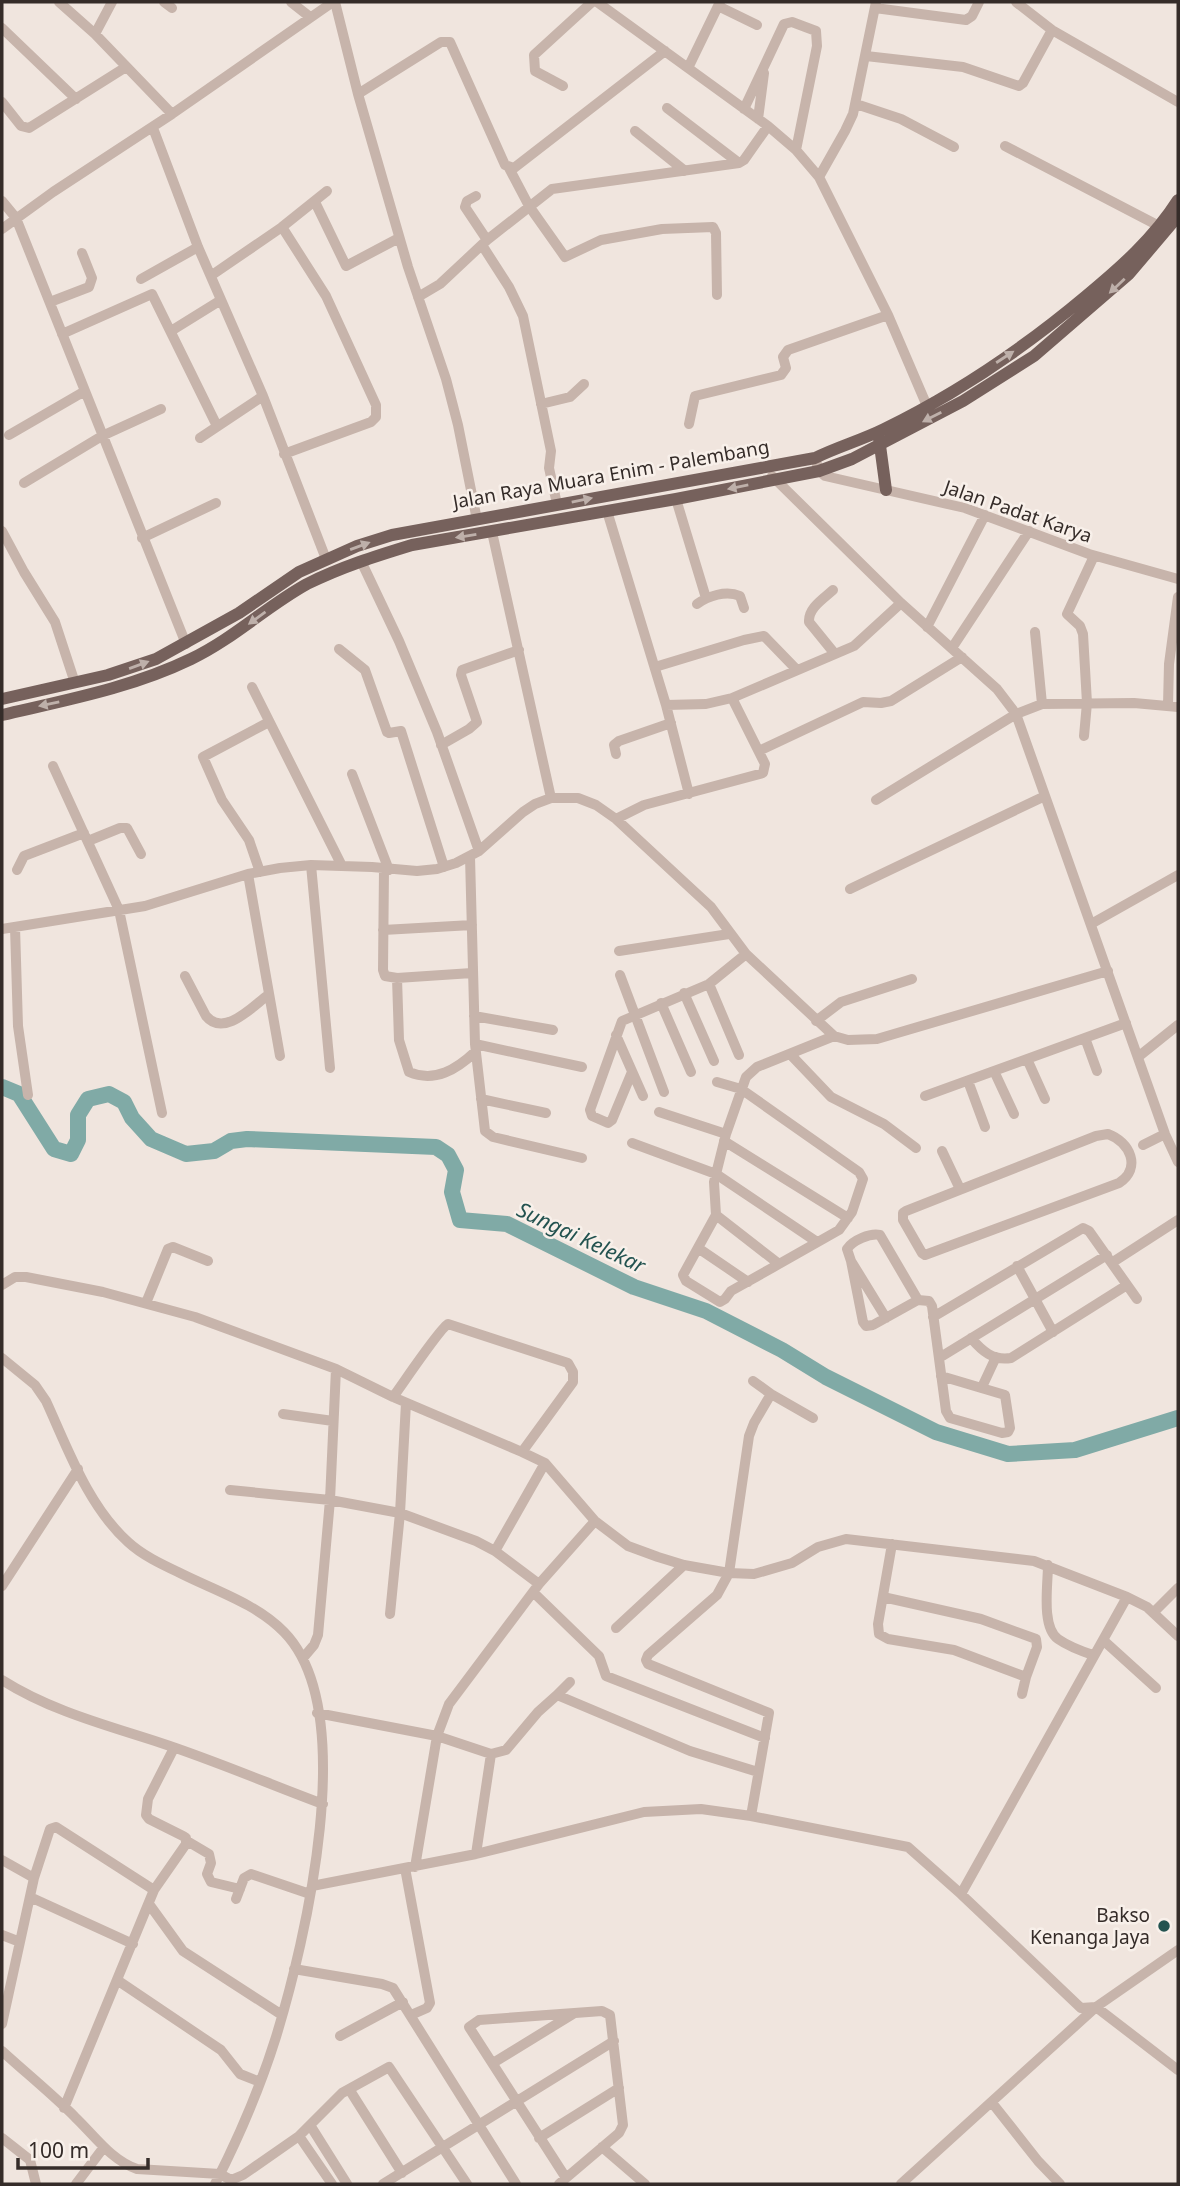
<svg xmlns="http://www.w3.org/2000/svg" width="1180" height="2186" viewBox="0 0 1180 2186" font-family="'Noto Sans',sans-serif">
	<rect width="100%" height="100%" fill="#f0e5de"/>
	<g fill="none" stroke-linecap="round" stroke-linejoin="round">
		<path stroke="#80aaa6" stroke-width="16" d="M2 1087 19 1094 54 1149 71 1154 78 1140V1115L88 1099 109 1094 124 1102 132 1118 151 1139 186 1154 214 1151 231 1141 247 1139 436 1147 448 1155 456 1170 452 1192 460 1220 507 1224 634 1287 706 1311 782 1350 826 1377 936 1432 1008 1454 1075 1450 1178 1418"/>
		<path stroke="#c7b4ab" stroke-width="10" d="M59 2 95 34 172 114
			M164 2 172 8
			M291 2 310 17
			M335 2 358 94 408 267 446 379 458 425 477 520
			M597 2 768 126 796 150 819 177 888 315 927 406
			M1016 2 1052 30 1178 102
			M718 6 757 25
			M875 8 966 20 972 16 979 2
			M2 28 76 99
			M95 34 112 2
			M866 56 963 67 1019 86 1023 83 1052 30
			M688 68 720 2
			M563 86 535 71 534 55 592 2
			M358 94 441 42H450L505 165 514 168 665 51
			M2 102 21 126 29 128 126 67
			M856 104 901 119 954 147
			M667 108 739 163
			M744 109 784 24 792 22 816 31 817 46 796 150
			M758 119 764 73
			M153 128 198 247 263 396 326 559
			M635 131 685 171
			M1005 146 1159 226
			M509 168 529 206 565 257 601 240 662 229 713 227 716 233 717 295
			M819 177 845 131 853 114 876 2
			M476 196 467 201 465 207 487 240
			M2 201 16 218 186 644
			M315 202 346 266 399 238
			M282 227 327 191
			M2 229 53 192 172 114 333 2
			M482 245 509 287 523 316 551 451 549 468 557 504
			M212 275 282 227 326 296 376 405V417L371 422 284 454
			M141 279 198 247
			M418 297 440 284 487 240 552 189 739 163 744 160 768 126
			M50 302 89 287 92 278 82 253
			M171 331 221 300
			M62 334 152 294 217 426
			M541 404 570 397 584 384
			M689 424 695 396 781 375 786 368 783 357 788 350 888 315
			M9 435 85 391
			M200 438 263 396
			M815 458 819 471 825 476 965 508 1089 554 1178 579
			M772 476 901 603 997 689 1016 714 1165 1134 1178 1162
			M24 483 102 436 161 409
			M676 499 706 598
			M607 511 666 705 689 794
			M2 531 24 572 55 622 75 683
			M492 532 551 798
			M142 538 216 503
			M361 561 399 641 437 732 479 851
			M833 590C823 599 808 608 809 622L835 654
			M697 604C708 596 726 590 740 596L744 608
			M927 627 985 515
			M1035 632 1042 704
			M952 648 1029 531
			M339 649 365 670 387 732 389 733 401 731 444 867
			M655 667 744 640 764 636 797 670
			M252 687 342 866
			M666 705 706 704 732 698 854 646 901 603
			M1168 705 1169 664 1178 597
			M1084 736 1087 703 1083 634 1080 626 1067 614 1094 556
			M441 745 469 729 477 722 461 675 462 670 519 650
			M759 751 863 702 881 703 891 701 962 657
			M616 754 614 745 619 741 671 723
			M53 766 119 910 162 1113
			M352 774 389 870
			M876 800 1016 714 1042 704 1134 703 1178 707
			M616 819 644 805 763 773 765 764 732 698
			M88 841 120 828H127L141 854
			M470 857 475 1044 485 1131 493 1137 582 1158
			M311 865 330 1068
			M384 869 383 970 385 976 397 978 472 973
			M17 870 24 856 84 833
			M260 872 249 840 222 800 203 757 269 722
			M248 874 280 1056
			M850 889 1045 796
			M1091 924 1178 875
			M15 927 18 1026 28 1095
			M2 929 145 906 248 874 280 868 311 865 372 867 417 871 437 869 456 863 479 851 523 812 535 804 551 798H578L596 805 616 819 685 883 711 907 746 954 834 1036 848 1040 877 1039 1108 971
			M383 930 472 925
			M619 951 729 934
			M620 975 664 1092
			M185 976 206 1016C224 1038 253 1006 268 995
			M397 978 399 1040 409 1072C435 1083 457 1069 475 1052
			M709 984 739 1055
			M684 993 714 1061
			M661 1003 691 1072
			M474 1016 553 1030
			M816 1021 841 1002 912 979
			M616 1035 643 1096
			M1085 1038 1097 1071
			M475 1044 582 1067
			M790 1054 831 1097 884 1124 916 1148
			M1138 1057 1178 1025
			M1027 1059 1045 1099
			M994 1071 1014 1114
			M632 1072 612 1120 608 1123 592 1116 590 1110 622 1021 709 984 746 954
			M968 1081 985 1127
			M925 1096 1126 1023
			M481 1099 546 1113
			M659 1112 726 1134
			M1108 1134C1130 1142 1142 1168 1119 1183L925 1255 922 1253 903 1220V1213L906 1211 1096 1136Z
			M724 1141 848 1218
			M632 1143 716 1174 817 1242
			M1143 1145 1165 1134
			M942 1151 960 1189
			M716 1215 779 1264 839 1230 852 1212 863 1179 859 1172 741 1089 717 1082
			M698 1248 748 1282
			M851 1261 863 1322 866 1326 873 1325 918 1300 929 1301 932 1306 946 1411 950 1418 1002 1433 1008 1432 1010 1428 1005 1395 941 1376
			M1113 1262 1178 1220
			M779 1264 731 1291 725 1299 720 1302 686 1281 683 1275 716 1215 714 1182 726 1134 746 1077 757 1067 834 1036
			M1017 1266 1053 1332
			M2 1285 15 1277H26L103 1292 195 1317 336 1369 393 1397 522 1452 545 1463 595 1521 628 1546 658 1557 684 1565 729 1573 754 1574 792 1563 818 1547 846 1539 1034 1561 1127 1597 1147 1607 1178 1636
			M146 1303 168 1249 173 1247 208 1261
			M933 1317 1083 1228 1089 1231 1137 1299
			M886 1318 851 1261 847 1249C853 1240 870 1233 880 1235L918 1300
			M971 1338C982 1351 993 1361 1011 1358L1127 1285
			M2 1358 35 1385 46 1401C68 1449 88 1506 128 1542 142 1555 161 1564 178 1572 213 1590 256 1603 284 1632 361 1711 305 1942 276 2037 260 2088 239 2137 215 2184
			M939 1358 1107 1255
			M982 1387 996 1357
			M771 1394 813 1418
			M393 1397C402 1385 440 1328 448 1324L568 1363 573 1372V1382L522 1452
			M283 1414 333 1421
			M230 1490 330 1500 400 1513 476 1541 495 1551 539 1584
			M892 1544 878 1624 879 1634 888 1639 954 1650 1026 1677 1022 1694
			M495 1551 545 1463
			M1048 1565C1048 1584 1041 1627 1058 1639 1068 1646 1081 1651 1093 1655
			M2 1586 78 1469
			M533 1592 599 1656 606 1676 765 1738
			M883 1597 981 1619 1036 1639 1037 1647 1026 1677
			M1154 1612 1178 1588
			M390 1614 400 1513 406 1403
			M616 1628 684 1565
			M1103 1640 1156 1688
			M303 1658 314 1645 318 1635 330 1500 336 1369
			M2 1680C51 1711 106 1725 161 1743 216 1761 269 1784 323 1804
			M557 1695 570 1682
			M317 1713 437 1736 491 1754 476 1854
			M491 1754 506 1750 538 1712 557 1695 690 1751 758 1772
			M751 1816 769 1713 648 1664 646 1660 648 1655 717 1595 729 1573 749 1436 754 1423 771 1394 753 1381
			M187 1841 209 1854 211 1863 207 1874 211 1882 240 1889
			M2 1860 34 1878
			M415 1867 437 1736 449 1704 539 1584 595 1521
			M405 1868 430 2003 427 2008 411 2015
			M312 1886 476 1854 644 1812 701 1809 751 1816 908 1847 961 1894 1081 2008 1096 2007 1178 1950
			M961 1894 1127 1597
			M30 1897 133 1944
			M236 1899 244 1878 251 1874 310 1894
			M149 1904 183 1951 282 2015
			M2 1935 20 1942
			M294 1969 382 1984 393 1988 516 2184
			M117 1980 221 2050 240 2074 260 2082
			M2 2024 34 1878 50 1829 56 1827 154 1890
			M340 2036 403 2002
			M2 2051C26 2073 52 2094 75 2117 95 2136 111 2160 137 2169L220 2174 231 2180 243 2175 299 2136 342 2093 389 2067 467 2184
			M493 2063 573 2014
			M349 2089 402 2173
			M993 2104 1038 2161 1060 2184
			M64 2108 154 1890 186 1844V1838L183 1836 149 1819 146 1815 148 1799 174 1748
			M310 2125 347 2184
			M299 2136 332 2184
			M2 2138 30 2160 36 2184
			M539 2138 619 2088
			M602 2147 645 2184
			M76 2184 104 2147
			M383 2184 614 2041
			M559 2184 566 2178 619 2133 623 2125 610 2015 602 2011 479 2020 469 2027 566 2178
			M901 2184 1096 2007 1178 2070"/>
		<path stroke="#76615c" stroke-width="12" d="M879 438 886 490
			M2 699 108 675 156 659 239 613 299 572 357 546 392 535 815 458C837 447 862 440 884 429 956 394 1024 348 1086 296 1120 268 1154 238 1178 200
			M2 715C66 700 131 688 191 659 233 639 267 606 307 584 341 567 376 556 412 545L676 499 819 471 852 459 963 401 1034 356 1129 274 1178 216"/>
	</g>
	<defs><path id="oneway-solid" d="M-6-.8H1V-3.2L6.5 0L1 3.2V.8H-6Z" transform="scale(1.75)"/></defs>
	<g fill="#beb0aa">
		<use href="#oneway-solid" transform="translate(1117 286) rotate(137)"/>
		<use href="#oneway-solid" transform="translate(1005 357) rotate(-33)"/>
		<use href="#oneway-solid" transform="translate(932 417) rotate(153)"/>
		<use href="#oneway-solid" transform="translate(738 487) rotate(169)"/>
		<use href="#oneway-solid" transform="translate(582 500) rotate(-11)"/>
		<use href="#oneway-solid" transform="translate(466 536) rotate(171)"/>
		<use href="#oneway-solid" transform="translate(360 546) rotate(-20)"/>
		<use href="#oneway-solid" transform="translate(257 618) rotate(144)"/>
		<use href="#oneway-solid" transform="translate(139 665) rotate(-20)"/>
		<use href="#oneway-solid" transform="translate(49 704) rotate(168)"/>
	</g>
	<circle fill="#235350" stroke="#f8f0ea" stroke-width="2.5" cx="1164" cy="1926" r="7"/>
	<g text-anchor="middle" stroke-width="5" stroke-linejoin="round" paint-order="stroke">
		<g font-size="19" fill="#352c29" stroke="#f8f0ea">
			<text transform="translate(611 474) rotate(-10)" y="7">Jalan Raya Muara Enim - Palembang</text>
			<text transform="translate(1018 511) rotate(19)" y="7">Jalan Padat Karya</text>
		</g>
		<g font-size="19" fill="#352c29" stroke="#f8f0ea" text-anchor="end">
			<text x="1150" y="1922">Bakso<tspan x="1150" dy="22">Kenanga Jaya</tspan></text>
		</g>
		<g font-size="21" font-style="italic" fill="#235350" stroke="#f8f0ea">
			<text transform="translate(581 1238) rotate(25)" y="7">Sungai Kelekar</text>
		</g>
	</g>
	<rect width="1180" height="2186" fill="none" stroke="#352c29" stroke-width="7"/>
	<path d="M18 2158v10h130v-10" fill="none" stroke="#352c29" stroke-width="3.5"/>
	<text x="28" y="2158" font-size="21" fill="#352c29" stroke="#f8f0ea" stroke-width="5" paint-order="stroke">100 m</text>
</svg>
